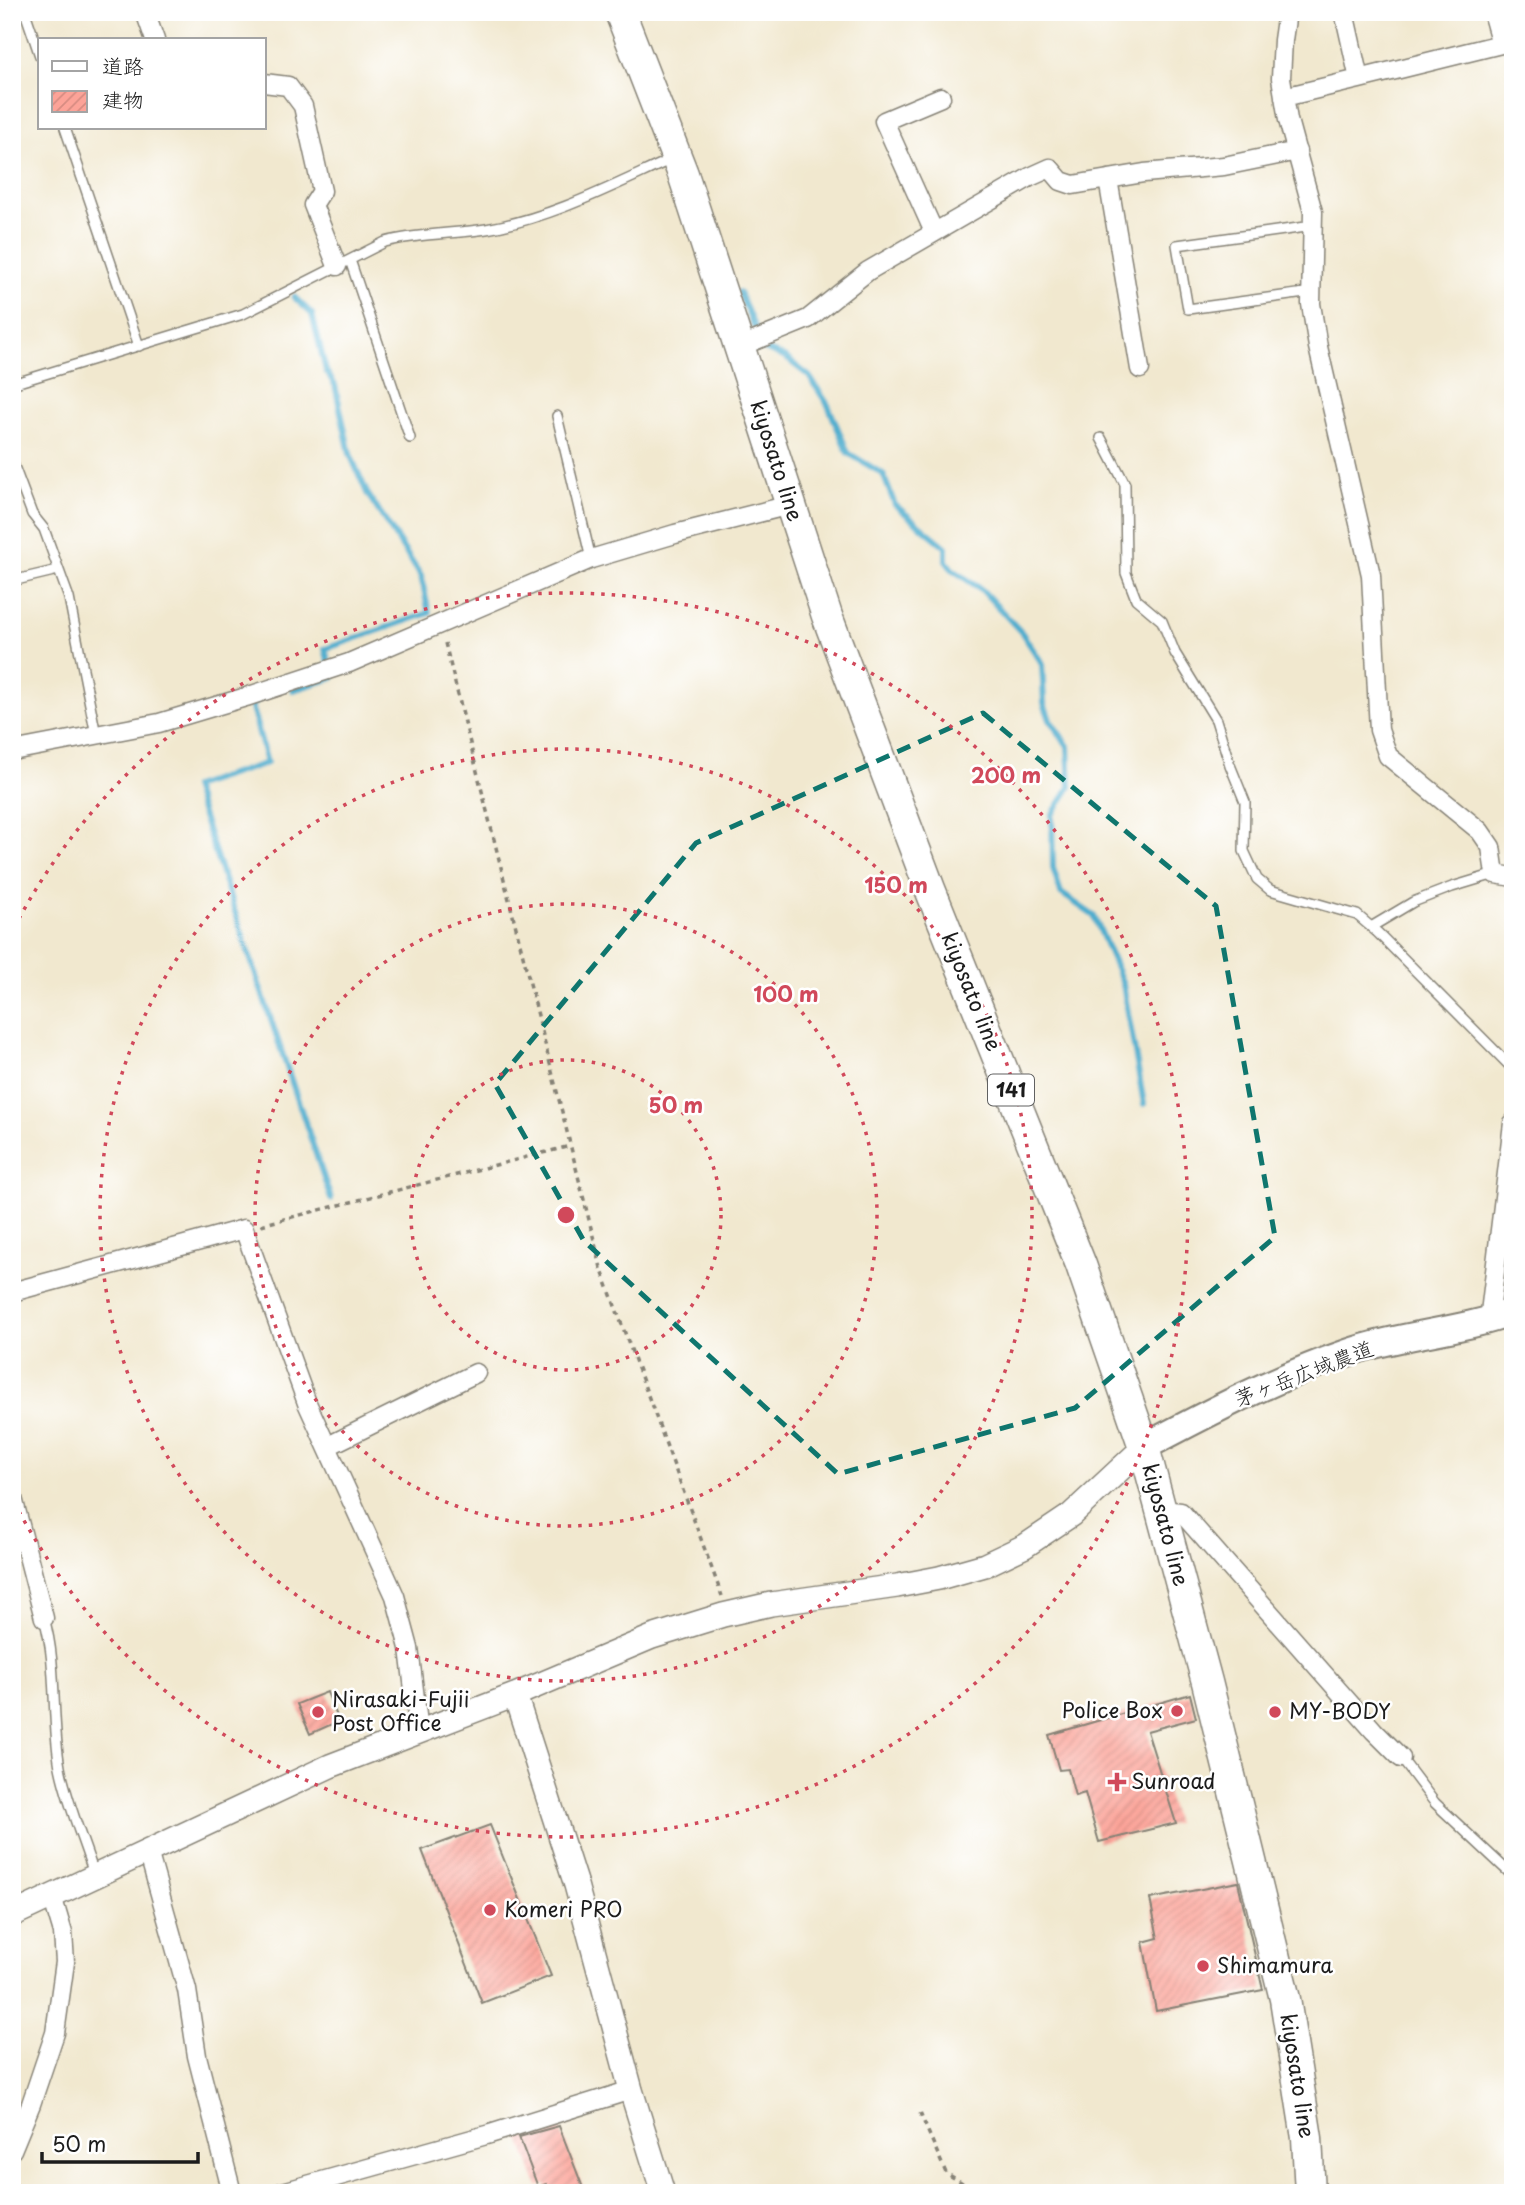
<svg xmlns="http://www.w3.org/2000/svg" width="1525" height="2205" viewBox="0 0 1525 2205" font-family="'Playpen Sans','Klee One',sans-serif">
	<defs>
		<pattern id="building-hatch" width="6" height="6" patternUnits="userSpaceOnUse" patternTransform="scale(1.75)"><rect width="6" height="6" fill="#fca398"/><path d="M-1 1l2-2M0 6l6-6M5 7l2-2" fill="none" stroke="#d78c82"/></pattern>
	</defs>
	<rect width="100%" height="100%" fill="#fff"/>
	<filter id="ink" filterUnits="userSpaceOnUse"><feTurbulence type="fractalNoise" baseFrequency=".0143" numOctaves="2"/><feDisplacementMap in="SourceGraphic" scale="14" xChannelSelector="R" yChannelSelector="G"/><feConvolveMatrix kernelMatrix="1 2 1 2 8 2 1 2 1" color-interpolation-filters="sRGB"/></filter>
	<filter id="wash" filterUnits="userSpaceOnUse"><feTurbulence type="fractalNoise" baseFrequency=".00686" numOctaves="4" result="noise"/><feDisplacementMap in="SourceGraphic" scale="28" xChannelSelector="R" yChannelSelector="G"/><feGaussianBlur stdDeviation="1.57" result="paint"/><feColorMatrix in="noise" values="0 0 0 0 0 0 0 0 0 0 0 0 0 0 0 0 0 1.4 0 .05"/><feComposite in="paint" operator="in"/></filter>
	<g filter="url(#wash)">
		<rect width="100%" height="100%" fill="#f1e8cf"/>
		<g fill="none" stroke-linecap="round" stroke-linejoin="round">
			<path stroke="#50adce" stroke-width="6" d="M739 292 764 349 786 358 809 376 828 405 848 453 883 474 895 505 946 547V561L952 569 982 590 1022 633 1042 663 1044 703 1050 720 1068 746 1070 787 1052 815 1053 868 1061 893 1094 916 1123 984 1144 1104
				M293 690 333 678 325 649 429 613 421 576 367 493 350 454 335 385 326 371 312 314 294 297
				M256 702 251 704 267 763 193 787 331 1199"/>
		</g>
		<g id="blocks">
			<path fill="url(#building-hatch)" d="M327 1692 339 1721 310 1734 297 1704Z
				M1190 1694 1196 1718 1147 1731 1176 1823 1099 1842 1085 1793 1075 1796 1068 1769 1059 1770 1049 1735Z
				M490 1825 551 1976 482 2003 422 1850Z
				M1238 1882 1263 1990 1156 2011 1143 1942 1158 1938 1150 1899Z
				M559 2126 585 2193H549L546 2184 538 2187 519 2137Z"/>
		</g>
	</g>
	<g filter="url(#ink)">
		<use href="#blocks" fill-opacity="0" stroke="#868276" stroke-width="2"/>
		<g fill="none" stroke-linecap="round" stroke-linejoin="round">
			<defs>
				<path id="service" d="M25 12 40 56
					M65 128 139 346
					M350 260 410 438
					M1312 292 1188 309 1177 245 1313 226
					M12 384 243 314 385 242C419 233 453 234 486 229 552 218 612 186 672 159
					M557 416 591 559
					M1101 438 1125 484 1126 573 1136 599 1162 621 1175 653 1216 720 1230 765 1245 802 1244 851 1257 879 1270 890 1357 915 1378 933 1513 1069
					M12 461 32 514 44 529 69 598 96 735
					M12 581 58 570
					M1371 927 1413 902 1452 887 1495 874
					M44 1618C58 1666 51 1718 60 1767 67 1802 83 1840 94 1874
					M1401 1758 1435 1803 1513 1876
					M12 2186 14 2193"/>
				<path id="minor" d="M145 12 155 40
					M1287 12 1283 40 1281 78 1288 120 1313 212 1311 304 1318 347 1371 575 1379 730 1388 756 1480 831 1491 847 1495 874 1513 877
					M1344 12 1359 79 1501 44 1492 12
					M264 83 288 86 303 106 322 191 313 205 337 266
					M1284 97 1359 79
					M1108 179 1140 369
					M934 232 884 121 941 97
					M739 347 808 319 868 271 1030 177 1050 168 1061 181 1073 185 1144 173 1224 166 1297 151
					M12 751 159 723 246 697 349 663 591 559 675 534 790 505
					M12 1292 244 1229 307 1403 395 1596 409 1648 419 1732
					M1489 1321 1513 1123
					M328 1446 476 1373
					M12 1494 44 1618
					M1161 1510 1181 1512 1374 1731 1401 1758
					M148 1851 187 1990 197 2056 232 2193
					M12 2150 31 2104 55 2033 65 1962 63 1933 52 1896
					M279 2193 490 2134 631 2090"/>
				<path id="tertiary" d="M515 1695 576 1885 631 2090 663 2193
					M12 1915 330 1766 515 1695 652 1637 723 1615 771 1604 897 1586 939 1578 985 1565 1025 1546 1071 1515 1144 1447"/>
				<path id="secondary" d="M1144 1447C1210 1412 1277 1377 1347 1353 1401 1334 1459 1332 1513 1312"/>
				<path id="trunk" d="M620 12 683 174 827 616 930 889 1081 1265 1144 1447 1207 1682 1285 1999 1307 2138 1310 2193"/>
			</defs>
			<use href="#service" stroke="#868276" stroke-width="12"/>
			<use href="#minor" stroke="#868276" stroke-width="21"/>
			<use href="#tertiary" stroke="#868276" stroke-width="26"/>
			<use href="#secondary" stroke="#868276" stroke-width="30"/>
			<use href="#trunk" stroke="#868276" stroke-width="33"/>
			<path stroke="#868276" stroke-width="3.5" stroke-dasharray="5 5" stroke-linecap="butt" d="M445 643 601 1268 722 1596
				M261 1225 570 1146
				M920 2113 946 2173 979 2193"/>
			<use href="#service" stroke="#fff" stroke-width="9"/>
			<use href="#minor" stroke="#fff" stroke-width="18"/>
			<use href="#tertiary" stroke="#fff" stroke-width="23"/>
			<use href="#secondary" stroke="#fff" stroke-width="26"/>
			<use href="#trunk" stroke="#fff" stroke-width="30"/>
		</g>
	</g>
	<path fill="none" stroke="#0f766e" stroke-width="5" stroke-dasharray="14 9" stroke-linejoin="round" d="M983 713 1216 906 1275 1237 1075 1408 838 1474 584 1241 495 1084 696 843Z"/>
	<g fill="none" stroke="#d1495b" stroke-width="3.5" stroke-dasharray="3.5 7">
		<circle cx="566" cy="1215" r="155"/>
		<circle cx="566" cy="1215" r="311"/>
		<circle cx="566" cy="1215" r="466"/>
		<path d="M14 928A622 622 0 1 1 14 1502"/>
	</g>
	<g fill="#d1495b" stroke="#fff" stroke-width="2.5">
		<circle cx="1177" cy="1711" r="7"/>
		<circle cx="318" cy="1712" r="7"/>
		<circle cx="1275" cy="1712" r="7"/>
		<path d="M1113.5 1771.5h7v7h7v7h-7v7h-7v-7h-7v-7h7z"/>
		<circle cx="490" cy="1910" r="7"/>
		<circle cx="1203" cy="1966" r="7"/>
	</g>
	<g text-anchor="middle" stroke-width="5" stroke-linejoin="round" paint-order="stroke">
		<rect fill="#fff" stroke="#606060" stroke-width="2" x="988" y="1074.5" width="46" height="31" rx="5"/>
		<g font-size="19" font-weight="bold" fill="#1c1c1c">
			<text x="1011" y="1097">141</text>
		</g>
		<g font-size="21" fill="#1c1c1c" stroke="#fff">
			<text transform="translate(776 461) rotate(72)" y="7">kiyosato line</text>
			<text transform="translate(971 992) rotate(68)" y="7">kiyosato line</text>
			<text transform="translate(1304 1374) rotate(-21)" y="7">茅ヶ岳広域農道</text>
			<text transform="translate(1165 1525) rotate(75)" y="7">kiyosato line</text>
			<text transform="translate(1297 2076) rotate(81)" y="7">kiyosato line</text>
		</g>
		<g font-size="21" fill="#1c1c1c" stroke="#fff" text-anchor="start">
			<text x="332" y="1707">Nirasaki-Fujii<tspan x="332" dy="24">Post Office</tspan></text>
			<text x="1163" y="1718" text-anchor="end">Police Box</text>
			<text x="1289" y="1719">MY-BODY</text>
			<text x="1131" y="1789">Sunroad</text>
			<text x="504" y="1917">Komeri PRO</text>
			<text x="1217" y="1973">Shimamura</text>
		</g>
	</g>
	<circle cx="566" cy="1215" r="10" fill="#d1495b" stroke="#fff" stroke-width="3.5"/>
	<g font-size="21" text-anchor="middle" font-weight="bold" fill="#d1495b" stroke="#fff" stroke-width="5" stroke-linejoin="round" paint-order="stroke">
		<text x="1006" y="783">200 m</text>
		<text x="896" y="893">150 m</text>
		<text x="786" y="1002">100 m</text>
		<text x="676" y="1113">50 m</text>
	</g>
	<rect width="1525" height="2205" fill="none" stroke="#fff" stroke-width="42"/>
	<rect x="38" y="38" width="228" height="91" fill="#ffffff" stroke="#a4a4a4" stroke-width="2"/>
	<rect x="52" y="61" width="35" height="10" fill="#ffffff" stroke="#a4a4a4" stroke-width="2"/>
	<text x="102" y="74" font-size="21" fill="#1c1c1c">道路</text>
	<rect x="52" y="91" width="35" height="21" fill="url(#building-hatch)" stroke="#a4a4a4" stroke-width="2"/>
	<text x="102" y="108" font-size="21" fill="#1c1c1c">建物</text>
	<path d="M42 2152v10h156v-10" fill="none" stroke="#1c1c1c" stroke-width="3.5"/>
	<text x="52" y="2152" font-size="21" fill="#1c1c1c" stroke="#ffffff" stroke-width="5" paint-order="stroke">50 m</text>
</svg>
